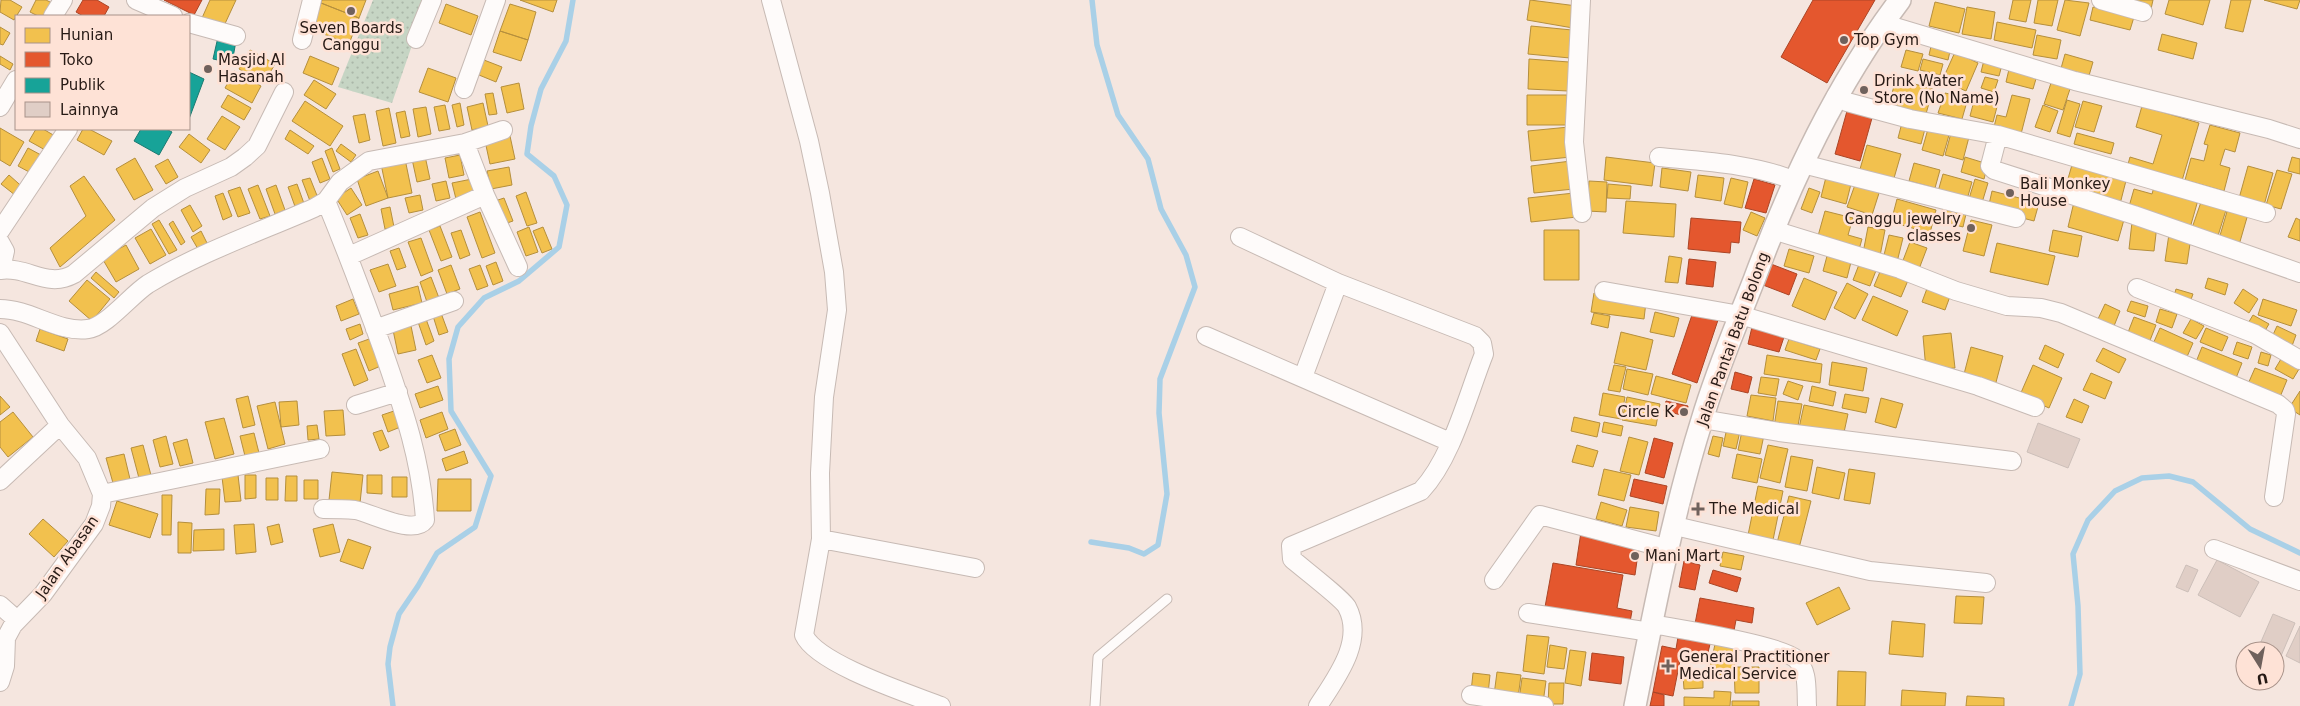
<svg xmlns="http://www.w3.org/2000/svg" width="2300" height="706" viewBox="0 0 2300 706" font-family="'DejaVu Sans',sans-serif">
	<defs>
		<pattern id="grass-dots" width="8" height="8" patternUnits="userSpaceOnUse" patternTransform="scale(1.25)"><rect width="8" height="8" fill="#c6d5c4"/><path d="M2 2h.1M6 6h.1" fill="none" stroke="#aab6a8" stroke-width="1.8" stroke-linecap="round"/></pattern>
	</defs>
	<rect width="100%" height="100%" fill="#f5e6df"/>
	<path fill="url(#grass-dots)" d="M373 0H421L427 2 392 103 338 87Z"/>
	<path fill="#f2c14e" stroke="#b58f3d" d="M1 0H10L22 7 14 20 0 12Z
		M36 0H46L56 5 50 16H38L30 12Z
		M210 0H236L223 28 202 18Z
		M322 0H366L359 18 321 3Z
		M520 0H557L553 12Z
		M1530 0 1577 6 1573 28 1527 20Z
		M2013 0H2031L2026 22 2009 19Z
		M2038 0H2058L2052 26 2034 23Z
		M2065 0 2089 3 2080 36 2057 30Z
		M2120 0H2153L2151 9Z
		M2169 0H2210L2203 25 2165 14Z
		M2231 0H2251L2243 32 2225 28Z
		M2264 0H2300L2297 9Z
		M1935 2 1965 9 1959 33 1929 26Z
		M321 3 359 18 349 44 311 29Z
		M446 4 478 16 471 35 439 23Z
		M510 4 536 12 528 40 500 31Z
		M1967 7 1995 12 1991 39 1962 34Z
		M2093 7 2134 17 2130 30 2090 20Z
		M1997 22 2036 30 2032 48 1994 40Z
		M1531 26 1572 30 1570 58 1528 54Z
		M0 27 10 33 3 45 0 44Z
		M500 31 528 40 521 61 493 52Z
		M2162 34 2197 43 2193 59 2158 50Z
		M2037 35 2061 40 2057 59 2033 55Z
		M1932 42 1951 47 1948 60 1929 55Z
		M250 50 275 64 264 83 239 69Z
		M1906 50 1923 54 1918 71 1901 67Z
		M1955 52 1978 63 1966 91 1942 81Z
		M2065 54 2093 62 2088 79 2060 72Z
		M0 56 13 64 10 70 0 64Z
		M310 56 339 68 332 85 303 73Z
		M1529 59 1569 62 1568 91 1528 89Z
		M1923 59 1943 64 1940 75 1920 70Z
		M484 60 502 67 496 82 479 75Z
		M1984 60 2002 65 1999 76 1981 72Z
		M2010 65 2038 72 2033 89 2006 82Z
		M428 68 456 78 448 102 419 92Z
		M234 71 261 86 252 103 225 88Z
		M1985 77 1998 80 1994 92 1981 88Z
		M1896 79 1933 89 1924 121 1887 111Z
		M314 80 336 94 326 109 304 95Z
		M2052 80 2071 86 2063 110 2044 104Z
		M519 83 524 109 507 113 501 87Z
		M493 93 497 114 489 115 485 94Z
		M1945 93 1968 98 1962 119 1938 113Z
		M228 95 251 108 244 120 221 107Z
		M1527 95H1567V125H1527Z
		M2012 95 2030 99 2021 134 1994 127 1997 115 2006 117Z
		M1975 97 1998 103 1993 122 1970 116Z
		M2067 100 2080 104 2070 137 2057 133Z
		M305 101 343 126 330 146 292 121Z
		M2083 101 2102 106 2094 132 2075 127Z
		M460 103 464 125 457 127 452 105Z
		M483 103 488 126 472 130 467 107Z
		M445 105 450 129 439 131 434 107Z
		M2043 105 2058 111 2050 132 2035 127Z
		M2142 106 2199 123 2181 184 2127 168 2130 157 2153 164 2162 135 2136 127Z
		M426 107 431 134 418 137 413 109Z
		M389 108 396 143 383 146 376 111Z
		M405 111 410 136 401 138 396 113Z
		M365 114 370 140 359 143 353 116Z
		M222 116 240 127 225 150 207 139Z
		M1903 119 1926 125 1921 144 1898 138Z
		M2210 125 2240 133 2235 152 2225 149 2220 165 2230 168 2224 191 2185 180 2191 158 2204 161 2208 145 2204 144Z
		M1569 127 1571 157 1531 161 1528 131Z
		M0 128 24 142 10 166 0 160Z
		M36 129H43L55 136 47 151 29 141Z
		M83 129H89L112 141 104 155 77 140Z
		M1928 129 1949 135 1943 156 1922 150Z
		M290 130 314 146 308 154 285 139Z
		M1951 133 1969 137 1963 160 1945 155Z
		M2077 133 2114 143 2111 154 2074 144Z
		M189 134 210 150 201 163 179 147Z
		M510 136 515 159 490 164 485 141Z
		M341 144 356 155 351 162 336 151Z
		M1867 145 1901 154 1892 185 1858 176Z
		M28 148 41 155 31 173 18 166Z
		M332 148 340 169 333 172 325 151Z
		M460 155 464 175 449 178 445 158Z
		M425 156 430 179 417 182 412 159Z
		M1606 157 1655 163 1652 186 1604 180Z
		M1965 157 1988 164 1984 179 1961 172Z
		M2292 157 2300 159V174L2288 171Z
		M135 158 153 190 134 200 116 169Z
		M322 158 330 179 320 183 312 162Z
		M2074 158 2128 173 2120 204 2065 189Z
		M168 159 178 177 166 184 155 166Z
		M405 159 412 193 388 198 381 164Z
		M1571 161 1574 189 1534 193 1531 166Z
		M1914 163 1940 170 1935 188 1909 181Z
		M2248 166 2273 173 2263 209 2238 202Z
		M509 167 512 185 491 189 487 171Z
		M1662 168 1691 172 1688 191 1660 187Z
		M2277 170 2292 174 2281 209 2266 205Z
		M378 171 388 198 366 206 357 179Z
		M1943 174 1972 182 1966 203 1937 195Z
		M9 175 27 191 20 199 1 184Z
		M1698 175 1724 178 1721 201 1695 197Z
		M84 176 115 220 60 267 50 248 86 216 70 186Z
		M1826 177 1851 184 1846 204 1821 197Z
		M310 178 318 198 310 201 302 180Z
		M1731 178 1748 182 1742 208 1724 204Z
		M472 179 475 195 456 199 452 183Z
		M1975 179 1988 183 1981 206 1968 202Z
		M446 181 450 198 436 201 432 184Z
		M1589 181 1607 182 1606 212 1587 211Z
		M1856 182 1880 190 1872 215 1847 207Z
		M297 184 306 209 297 212 288 187Z
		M1608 184 1631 186 1630 199 1607 198Z
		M258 185 270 216 260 219 248 189Z
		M276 185 285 210 275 214 266 189Z
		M240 187 250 213 238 217 228 191Z
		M2154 187 2198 200 2190 228 2128 210 2134 189 2152 194Z
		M351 188 362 205 347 215 336 198Z
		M1809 188 1820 192 1812 213 1801 209Z
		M1992 191 2039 203 2034 221 1988 209Z
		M526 192 537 223 527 226 516 196Z
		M223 193 232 216 223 220 215 196Z
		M1574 193 1577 217 1531 222 1528 198Z
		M420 195 423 210 409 213 405 198Z
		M504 198 513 221 504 224 495 201Z
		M1897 199 1936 210 1930 233 1891 222Z
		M1626 201 1676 204 1674 237 1623 233Z
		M2074 202 2125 216 2118 241 2068 227Z
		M2201 202 2226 210 2217 239 2191 231Z
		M190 205 202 226 193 232 181 210Z
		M390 207 394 227 385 229 381 209Z
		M1943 208 1966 214 1963 227 1940 221Z
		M2228 208 2248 214 2239 245 2219 239Z
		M1825 211 1853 218 1848 235 1862 239 1858 253 1818 236Z
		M480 212 495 253 482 258 467 217Z
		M1751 212 1765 218 1757 236 1743 230Z
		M360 214 368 235 358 238 350 218Z
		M2296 218 2300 220V241L2288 237Z
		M159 220 177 250 169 254 152 224Z
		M1971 220 1992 225 1984 256 1963 251Z
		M173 221 185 242 181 245 169 224Z
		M2132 222 2157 225 2154 251 2129 249Z
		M440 226 452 257 441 261 429 230Z
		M529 227 538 252 526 256 517 232Z
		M543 227 552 249 542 253 533 231Z
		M1868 227 1885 230 1880 256 1863 253Z
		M151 229 166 255 150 264 135 238Z
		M461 230 470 255 460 259 451 233Z
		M1544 230H1579V280H1544Z
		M2053 230 2082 236 2078 257 2049 251Z
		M201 231 211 251 202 256 191 237Z
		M2169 234 2191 237 2187 264 2165 261Z
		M1889 235 1903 238 1897 262 1883 259Z
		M421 238 433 271 421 276 408 242Z
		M1910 242 1927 248 1919 269 1902 263Z
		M1997 243 2055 256 2048 285 1990 272Z
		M126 245 139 269 116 282 102 258Z
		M399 248 406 267 397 270 390 251Z
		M1789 249 1814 256 1809 273 1784 266Z
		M1669 256 1682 258 1678 283 1665 282Z
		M1827 256 1851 262 1847 278 1823 271Z
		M496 262 503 281 493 285 486 266Z
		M1860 262 1877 268 1870 286 1853 280Z
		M388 264 396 286 379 292 370 270Z
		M451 265 460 289 447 294 438 270Z
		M480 265 488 286 477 290 469 269Z
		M1882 267 1909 278 1901 297 1874 286Z
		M96 272 119 292 114 298 91 278Z
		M431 277 439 298 427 302 420 282Z
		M1804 278 1837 292 1825 320 1792 306Z
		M2208 278 2228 284 2225 295 2205 288Z
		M87 280 110 299 92 321 69 301Z
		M1847 283 1868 294 1855 319 1834 308Z
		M1929 283 1952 291 1945 310 1922 302Z
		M418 286 422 303 393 310 389 294Z
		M2176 289 2193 294 2189 305 2173 300Z
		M2243 289 2258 299 2249 313 2234 303Z
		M1594 293 1646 302 1644 319 1591 312Z
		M1873 296 1908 311 1897 336 1862 320Z
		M353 299 359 314 341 321 336 306Z
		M2263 299 2297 310 2291 326 2258 315Z
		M2131 301 2148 306 2145 317 2127 311Z
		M2105 304 2120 311 2114 326 2098 319Z
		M2160 309 2177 314 2172 328 2156 322Z
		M1655 312 1679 318 1674 337 1650 332Z
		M441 313 448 332 439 335 433 316Z
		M1594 313 1610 316 1608 328 1591 324Z
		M2253 315 2269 324 2263 334 2247 325Z
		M2134 317 2156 325 2149 343 2127 335Z
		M426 319 434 341 426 345 418 322Z
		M2191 319 2204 326 2196 339 2183 333Z
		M360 324 363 334 350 340 346 329Z
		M411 326 416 350 398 354 393 330Z
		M2277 326 2296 335 2292 346 2272 337Z
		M2160 328 2193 343 2186 359 2153 344Z
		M2206 328 2228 337 2222 351 2200 342Z
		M40 329 68 339 64 351 36 341Z
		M1621 332 1653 340 1646 370 1614 363Z
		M1951 333 1955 368 1926 370 1923 336Z
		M372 338 383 365 369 371 358 343Z
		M1789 339 1820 349 1816 360 1785 350Z
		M2237 342 2252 347 2248 359 2233 354Z
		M2045 345 2064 354 2058 368 2039 359Z
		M1971 347 2003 356 1995 386 1963 378Z
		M2202 347 2242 363 2236 378 2196 362Z
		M2103 348 2126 359 2119 373 2096 361Z
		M356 349 368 380 354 386 342 354Z
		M2261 352 2271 355 2268 366 2258 363Z
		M432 355 441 378 427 383 418 360Z
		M1767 355 1822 364 1820 383 1764 374Z
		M2281 359 2299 369 2293 379 2275 369Z
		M1832 362 1867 368 1863 391 1829 385Z
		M1614 365 1626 367 1620 392 1608 390Z
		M2033 365 2062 378 2049 408 2020 395Z
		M2255 368 2287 380 2280 397 2248 384Z
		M1627 369 1653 374 1648 395 1623 389Z
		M2091 373 2112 382 2105 399 2083 390Z
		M1656 376 1691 385 1686 403 1651 394Z
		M1761 377 1779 379 1776 396 1758 393Z
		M1788 381 1803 386 1798 400 1783 394Z
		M438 386 443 400 420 408 415 394Z
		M1812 386 1836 392 1833 406 1809 401Z
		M2300 391V415L2289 408Z
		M1603 393 1625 397 1621 419 1599 415Z
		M1845 394 1869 398 1866 413 1842 408Z
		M1751 395 1776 398 1773 421 1747 416Z
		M0 396 10 407 0 415Z
		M248 396 255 425 243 428 236 399Z
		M1627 397 1660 404 1656 426 1622 420Z
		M1881 398 1903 404 1896 428 1875 422Z
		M2074 399 2089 406 2082 423 2066 417Z
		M297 401 299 425 281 427 279 402Z
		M1778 401 1802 404 1797 431 1774 427Z
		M275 402 285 444 268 449 257 406Z
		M1804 405 1848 414 1843 437 1799 428Z
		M343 410 345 435 326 436 324 411Z
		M397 410 403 426 388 432 382 415Z
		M13 412 33 437 8 457 0 447V422Z
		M442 412 448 429 426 438 420 420Z
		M1574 417 1600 423 1597 437 1571 431Z
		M224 418 234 454 215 459 205 422Z
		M1604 422 1623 426 1621 436 1602 432Z
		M317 425 319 439 308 440 307 426Z
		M1727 428 1740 431 1736 449 1723 446Z
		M455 429 461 445 445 451 439 435Z
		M382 430 389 447 380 451 373 433Z
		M1742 431 1764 435 1760 454 1738 450Z
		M254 433 260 457 246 460 240 436Z
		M166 436 173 464 160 467 153 440Z
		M1713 436 1723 438 1719 457 1708 454Z
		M1629 437 1648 442 1639 475 1620 471Z
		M187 439 193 463 180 466 173 443Z
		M143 445 152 479 140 482 131 448Z
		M1577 445 1598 451 1593 467 1572 462Z
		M1768 445 1788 449 1780 483 1760 478Z
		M464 451 468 463 446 471 442 459Z
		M124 454 130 479 113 483 106 458Z
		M1737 454 1762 459 1757 483 1732 478Z
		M1791 456 1813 460 1807 491 1785 487Z
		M1817 467 1845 473 1839 499 1812 493Z
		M1604 469 1631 475 1624 501 1598 495Z
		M1849 469 1875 473 1870 504 1844 500Z
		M332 472 363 475 360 503 329 500Z
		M238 475 241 501 225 502 222 477Z
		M245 475H256V498L245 499Z
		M367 475H382V494L367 493Z
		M286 476H297V501H285Z
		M392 477H407V497H392Z
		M266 478H278V500H266Z
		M438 479H471V511H437Z
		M304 480H318V499H304Z
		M1758 486 1783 491 1772 545 1747 540Z
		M206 489H220L219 514 205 515Z
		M162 495H172L171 535H162Z
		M1789 496 1811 501 1798 552 1776 547Z
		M117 501 158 514 150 538 109 525Z
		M1601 502 1627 510 1622 526 1596 519Z
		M1630 507 1659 512 1656 531 1626 527Z
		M43 519 68 541 54 557 29 534Z
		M178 522 192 523 191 553H178Z
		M254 524 256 552 236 554 234 525Z
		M279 524 283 542 271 545 267 527Z
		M333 524 340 552 320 557 313 529Z
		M224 529V550L193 551 194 530Z
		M348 539 371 547 363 569 340 561Z
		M1723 552 1744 556 1741 570 1720 566Z
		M1839 587 1850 609 1817 625 1806 603Z
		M1956 596 1984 597 1982 624 1954 623Z
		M1892 621 1925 624 1923 657 1889 654Z
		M1527 635 1549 637 1544 674 1523 671Z
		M1715 644 1738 648 1732 677 1709 673Z
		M1550 645 1567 648 1564 669 1547 667Z
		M1570 650 1586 652 1581 686 1565 683Z
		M1734 667H1759V693H1735Z
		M1838 671 1866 672 1865 706H1837Z
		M1497 672 1521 675 1518 698 1494 695Z
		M1473 673 1490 675 1488 694 1471 692Z
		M1703 675V688L1684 689 1683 676Z
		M1522 678 1546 681 1543 703 1519 700Z
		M1549 683H1564L1563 704H1548Z
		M1902 690 1946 693 1945 706H1901Z
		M1714 691 1731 692 1730 706H1684V697L1714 698Z
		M1967 696 2004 698V706H1966Z
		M1732 701H1759V706H1732Z"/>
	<path fill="#e4572e" stroke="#ab4526" d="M83 0H97L109 7 104 16H83L76 12Z
		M164 0H202L194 15Z
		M1813 0H1875L1827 83 1781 57Z
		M1847 111 1872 118 1860 161 1835 154Z
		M1754 179 1775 185 1766 213 1745 208Z
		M1691 218 1741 222 1739 243 1731 242 1730 253 1688 249Z
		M1689 259 1716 262 1713 287 1686 284Z
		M1771 264 1797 274 1789 295 1763 285Z
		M1693 312 1718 320 1697 383 1672 374Z
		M1752 327 1784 337 1779 352 1748 344Z
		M1735 372 1752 377 1748 393 1731 389Z
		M1666 401 1688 406 1686 416 1664 411Z
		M1654 438 1673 443 1664 478 1645 473Z
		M1634 479 1667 486 1663 504 1630 496Z
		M1581 532 1639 546 1635 575 1576 565Z
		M1684 561 1700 565 1695 590 1679 587Z
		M1553 563 1623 575 1617 608 1632 611 1630 622 1545 607Z
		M1713 570 1741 578 1737 592 1709 583Z
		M1700 598 1754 608 1752 623 1736 620 1733 636 1694 629Z
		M1678 637 1710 644 1706 661 1681 656 1673 696 1653 692 1662 646 1676 649Z
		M1592 653 1624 657 1621 684 1589 680Z
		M1653 692 1664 695V706H1650Z"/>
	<path fill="#17a398" stroke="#1c7a71" d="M218 37 236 41 232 63 213 59Z
		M189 72 204 79 189 119Z
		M141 129H166L172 132 159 155 134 141Z"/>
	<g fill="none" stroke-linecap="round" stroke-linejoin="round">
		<path stroke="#a9d0e7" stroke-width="5.5" d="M1091 542 1129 548 1144 554 1158 545 1167 494 1159 413 1160 379 1195 287 1186 255 1161 209 1148 159 1118 115 1097 45 1092 0
			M393 706 388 664 390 647 399 614 418 586 437 553 475 527 491 476 451 411 449 359 458 327 484 298 519 281 559 247 567 205 554 176 527 154 531 126 541 89 566 41 573 0
			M2071 706 2080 674 2078 606 2073 554 2088 520 2115 491 2142 478 2169 476 2193 482 2250 529 2300 553"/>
	</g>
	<path fill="#e0cec6" stroke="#ccbfb9" d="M2038 423 2080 439 2068 468 2027 452Z
		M2217 560 2259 582 2240 617 2198 595Z
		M2186 565 2198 570 2188 592 2176 587Z
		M2273 614 2295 623 2278 663 2275 662V651H2257Z
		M2300 626V663L2286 656Z"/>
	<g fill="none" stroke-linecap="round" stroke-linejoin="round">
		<defs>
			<path id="service" d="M1095 706 1098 657 1167 599"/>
			<path id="minor" d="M136 0 173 16
				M771 0 809 141 820 193 834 272 837 310 824 397 820 473 821 539 804 635C817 664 910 694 941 706
				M1581 0 1574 142 1582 213
				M2101 0 2143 12
				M53 16 63 0
				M189 23 236 36
				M1882 23 2075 81 2269 129 2300 139
				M416 39 432 0
				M302 40 312 0
				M464 89 496 0
				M1836 96 1847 102 1910 119 1998 135 2266 213
				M0 107 16 80
				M1998 135 1990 166 1994 170 2134 215 2300 273
				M465 143 485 195 518 267
				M1659 157C1698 161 1758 164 1794 181
				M1803 164 2016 218
				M1773 230 1900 269 1956 291 2007 306 2041 308 2061 313 2278 404 2285 410 2286 414 2274 497
				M0 231 68 129
				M1240 237 1338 283 1475 336 1482 343 1484 354C1467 397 1452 458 1421 491L1291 546 1292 559C1301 567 1343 599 1347 607 1365 641 1336 678 1318 706
				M0 242 5 251 1 269
				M349 256 485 195
				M0 270C28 266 47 289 74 274L153 208 185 188 231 167 245 157 257 146 284 92
				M2137 288 2255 334 2300 360
				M1604 291 1740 315 1978 386 2035 407
				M0 309C30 309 58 333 88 329 106 327 131 295 148 284 199 253 259 232 314 208L326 201 340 182 369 161 465 143 503 130
				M375 329 454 301
				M0 333 60 425 87 458 102 494 101 506 94 524 43 594 13 625 6 638 5 666 0 682
				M1206 336 1450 442
				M1303 377 1338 283
				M356 405 398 392
				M1702 419 1779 432 2012 461
				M0 481 60 425
				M102 494 320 449
				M323 509C333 509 344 509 355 510 372 513 413 536 425 520 421 458 403 408 383 350 365 300 346 250 326 201
				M1675 526 1870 571 1986 583
				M821 539 975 568
				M2214 549 2300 581
				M1494 580 1540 515 1669 549
				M0 605 17 620
				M1528 613 1650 632
				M1652 624C1678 629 1781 645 1796 659 1809 671 1806 690 1807 706
				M1471 695 1544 706"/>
			<path id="tertiary" d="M1635 706C1654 610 1673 513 1702 420 1716 372 1736 326 1754 280 1791 181 1836 85 1900 0"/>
		</defs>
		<use href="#service" stroke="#c7bab4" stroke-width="11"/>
		<use href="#minor" stroke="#c7bab4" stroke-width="20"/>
		<use href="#tertiary" stroke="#c7bab4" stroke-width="24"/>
		<use href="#service" stroke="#fefbfa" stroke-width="9"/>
		<use href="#minor" stroke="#fefbfa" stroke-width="18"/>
		<use href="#tertiary" stroke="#fefbfa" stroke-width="21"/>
	</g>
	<g fill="#6f615c" stroke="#fee2d6" stroke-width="2">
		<circle cx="351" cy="11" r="5"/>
		<circle cx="1844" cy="40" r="5"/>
		<circle cx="208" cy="69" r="5"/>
		<circle cx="1864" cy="90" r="5"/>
		<circle cx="2010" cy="193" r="5"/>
		<circle cx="1971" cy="228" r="5"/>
		<circle cx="1684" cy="412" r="5"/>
		<path d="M1695.5 501.5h5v5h5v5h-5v5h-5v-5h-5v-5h5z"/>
		<circle cx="1635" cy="556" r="5"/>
		<path d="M1665.5 658.5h5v5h5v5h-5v5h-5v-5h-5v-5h5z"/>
	</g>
	<g text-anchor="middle" stroke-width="5" stroke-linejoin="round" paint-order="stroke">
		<g font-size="15" fill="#271a15" stroke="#fee2d6" text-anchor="start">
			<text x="351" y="33" text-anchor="middle">Seven Boards<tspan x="351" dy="17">Canggu</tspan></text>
			<text x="1854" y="45">Top Gym</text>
			<text x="218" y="65">Masjid Al<tspan x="218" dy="17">Hasanah</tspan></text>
			<text x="1874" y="86">Drink Water<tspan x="1874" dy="17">Store (No Name)</tspan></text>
			<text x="2020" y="189">Bali Monkey<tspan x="2020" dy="17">House</tspan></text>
			<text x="1961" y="224" text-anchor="end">Canggu jewelry<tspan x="1961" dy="17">classes</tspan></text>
			<text x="1674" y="417" text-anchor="end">Circle K</text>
			<text x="1709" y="514">The Medical</text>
			<text x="1645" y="561">Mani Mart</text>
			<text x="1679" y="662">General Practitioner<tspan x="1679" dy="17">Medical Service</tspan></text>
		</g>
		<g font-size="15" fill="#271a15" stroke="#fee2d6">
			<text transform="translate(1733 339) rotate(-70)" y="5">Jalan Pantai Batu Bolong</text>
			<text transform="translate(67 557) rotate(-55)" y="5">Jalan Abasan</text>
		</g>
	</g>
	<rect x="15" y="15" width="175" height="115" fill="#fee2d6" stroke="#a89289"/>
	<rect x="25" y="28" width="25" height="15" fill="#f2c14e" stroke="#a89289"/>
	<text x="60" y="40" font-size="15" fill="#271a15">Hunian</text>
	<rect x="25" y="52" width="25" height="15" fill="#e4572e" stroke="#a89289"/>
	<text x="60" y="65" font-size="15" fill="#271a15">Toko</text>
	<rect x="25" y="78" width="25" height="15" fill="#17a398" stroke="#a89289"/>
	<text x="60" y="90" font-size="15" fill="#271a15">Publik</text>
	<rect x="25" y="102" width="25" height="15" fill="#e0cec6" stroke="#a89289"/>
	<text x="60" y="115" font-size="15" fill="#271a15">Lainnya</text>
	<g transform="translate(2260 666) rotate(169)"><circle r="24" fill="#fee2d6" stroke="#a89289"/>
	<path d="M0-4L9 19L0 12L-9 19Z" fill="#6f615c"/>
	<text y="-8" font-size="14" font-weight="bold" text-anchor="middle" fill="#271a15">U</text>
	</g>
</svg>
